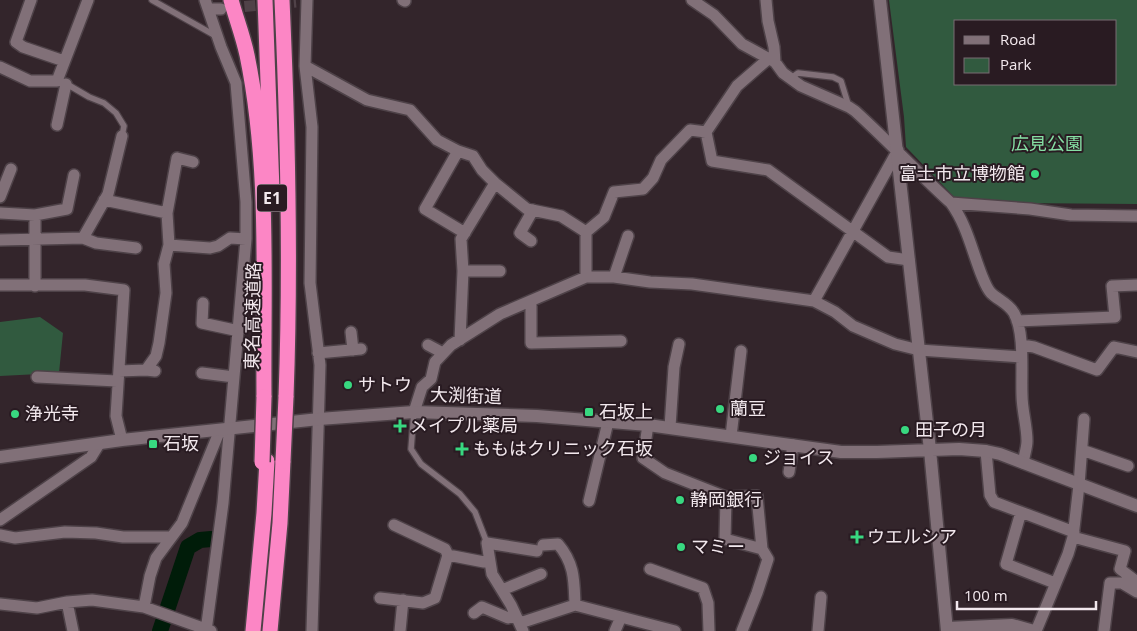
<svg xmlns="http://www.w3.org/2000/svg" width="1137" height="631" viewBox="0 0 1137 631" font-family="'Open Sans','Noto Sans JP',sans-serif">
	<rect width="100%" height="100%" fill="#33252b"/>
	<path fill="#315a3f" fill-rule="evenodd" d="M889 0H1137V204L1014 203 958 201 906 147 904 117ZM956 21H1116V84H956Z
		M40 317 63 333 59 373 0 376V322Z"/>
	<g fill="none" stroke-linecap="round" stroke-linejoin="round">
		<path stroke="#001c09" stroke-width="16" d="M160 631 188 547 200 540 211 539"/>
		<path stroke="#504248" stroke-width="11" stroke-dasharray="11 5.5" stroke-linecap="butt" d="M228 8 296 2"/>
		<defs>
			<path id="service" d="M152 0 216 36
				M791 78 798 73 833 77 841 81 849 107
				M65 83 89 97 104 103 116 113 124 126 122 136
				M414 412 411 449 421 464 460 494 475 512 487 543"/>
			<path id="minor" d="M31 0 16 42 23 47 64 61
				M205 0 221 47 236 83 246 202V239L223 503 206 631
				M307 0 305 66 312 127 310 283 320 365 312 631
				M403 0 405 1
				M692 0 714 15 742 44 775 62 783 73 801 86 849 107 855 111C888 141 918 173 951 203 967 225 972 251 982 276 984 281 987 289 991 293 998 300 1008 303 1014 313 1025 333 1021 372 1022 395 1022 410 1027 426 1027 441 1027 448 1024 456 1023 463
				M766 0 768 21 774 47 775 62
				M208 9H221
				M305 66 367 100 410 110 437 140 458 151 473 156 482 170 495 183 527 209 561 216 586 232V277
				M0 67 30 81H57L88 0
				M57 125 66 84
				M706 132 712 161 768 170 888 257 909 260
				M458 151 425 209 465 233
				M0 197 11 169
				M104 200 167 213
				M951 203 1030 209 1071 215 1137 216
				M0 213 35 215 67 209 74 175
				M35 215V286
				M586 232 604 217 614 192 643 189 653 178 661 160 690 130 706 132 737 86 768 59
				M83 238 108 194 122 136
				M0 240 83 238 96 243 136 248
				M531 241 520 233 533 210
				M169 245 210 248 218 246 230 238 246 239
				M463 271H500
				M614 277 628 236
				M0 285H85L124 290 116 416 122 440
				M531 301V343L621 341
				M814 301 898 150
				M203 303 202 323 239 331
				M1017 321 1115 317 1112 286 1137 285
				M351 332 353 350
				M460 340 463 271 461 239 495 183
				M428 345 443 353
				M1022 345 1034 347 1097 370 1114 347 1137 352
				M318 353 361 349
				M146 370 156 356 159 343 166 293 164 264 169 245 167 213 177 158 193 162
				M119 371 146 370 155 371
				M202 373 234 377
				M37 377 117 381
				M414 412 422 387 431 379 435 362 451 345 500 314 586 277H614L650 282 692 284 814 301 835 312 853 326 895 344 919 350 1020 357
				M648 425 643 458 665 473 726 497 757 496 762 549 768 559 757 593 742 631
				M670 427 674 367 679 344
				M731 436 741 351
				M1082 450 1128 466
				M986 451 990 495 994 502 1074 532
				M789 472 793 445
				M726 497 725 539 762 549
				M589 501 608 422
				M1021 512 1006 564 1055 583
				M0 520 91 457 99 444
				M0 535 15 538 65 532 96 533 123 537H171
				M1073 537 1125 551 1120 569 1137 582
				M448 555 484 562
				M650 569 703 588 708 603 709 631
				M502 590 541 574
				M380 598 423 603 435 598 448 555 445 549 394 525
				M67 602 73 631
				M0 604 37 608 67 602 92 600 129 605 144 607 211 631
				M575 605 675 631
				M144 607 150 576 156 558 182 523 220 430
				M474 613 482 607 508 618 516 616
				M520 623 575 605C574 581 575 564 558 544L543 545
				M400 631 403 600
				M523 631 511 605 492 574 487 543 537 551
				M615 631 621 617
				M818 631 821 597
				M1036 631 1068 554 1073 537 1079 485 1084 419
				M1104 631 1110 583H1122L1137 592"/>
			<path id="tertiary" d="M880 0 930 450 947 631
				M0 457 122 440 319 419 414 412 537 416 648 425 841 452H877L959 449 986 451 1000 454 1137 506
				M947 628 1012 625 1034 631"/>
			<path id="motorway" d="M231 0C236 18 243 36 247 55 270 167 263 283 264 397
				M265 0 272 190
				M282 0C288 132 291 264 286 397
				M253 631 264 513 267 461
				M270 631 280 523 283 461"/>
		</defs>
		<use href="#service" stroke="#4e4248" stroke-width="8"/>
		<use href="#minor" stroke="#4e4248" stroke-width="14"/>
		<use href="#tertiary" stroke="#4e4248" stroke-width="15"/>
		<use href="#motorway" stroke="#4e4248" stroke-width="18"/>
		<use href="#service" stroke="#817078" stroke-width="5.5"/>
		<use href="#minor" stroke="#817078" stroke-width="11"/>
		<use href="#tertiary" stroke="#817078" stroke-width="12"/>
		<use href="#motorway" stroke="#fc86c5" stroke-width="15"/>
		<defs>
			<path id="motorway-bridge" d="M283 461 286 397
				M262 462 264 397"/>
		</defs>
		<use href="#motorway-bridge" stroke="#4e4248" stroke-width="18" stroke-linecap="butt"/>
		<use href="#motorway-bridge" stroke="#fc86c5" stroke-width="15"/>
	</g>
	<g fill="#38d880" stroke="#291b22" stroke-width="2">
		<circle cx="1035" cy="174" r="5"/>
		<circle cx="348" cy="385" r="5"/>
		<circle cx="720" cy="409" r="5"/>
		<rect x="584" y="407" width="10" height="10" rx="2.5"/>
		<circle cx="15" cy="414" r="5"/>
		<path d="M397.5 418.5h5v5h5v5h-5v5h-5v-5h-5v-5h5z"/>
		<circle cx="905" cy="430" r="5"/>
		<rect x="148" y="439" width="10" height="10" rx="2.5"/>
		<path d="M459.5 441.5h5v5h5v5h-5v5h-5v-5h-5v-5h5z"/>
		<circle cx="753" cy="458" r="5"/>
		<circle cx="680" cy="500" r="5"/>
		<path d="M854.5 529.5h5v5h5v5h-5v5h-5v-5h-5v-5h5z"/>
		<circle cx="681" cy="547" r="5"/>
	</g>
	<g text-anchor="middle" stroke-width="4" stroke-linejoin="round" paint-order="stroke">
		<rect fill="#291b22" stroke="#b6aab0" stroke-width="1" x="257" y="184.5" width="30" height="27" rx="4"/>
		<g font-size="16" font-weight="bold" fill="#f2e8ed">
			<text x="272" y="204">E1</text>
		</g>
		<g font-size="18" fill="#86dfa4" stroke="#291b22">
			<text x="1047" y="150">広見公園</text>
		</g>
		<g font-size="18" fill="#f2e8ed" stroke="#291b22" text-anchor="start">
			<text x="1025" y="180" text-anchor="end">富士市立博物館</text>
			<text x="358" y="391">サトウ</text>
			<text x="730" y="415">蘭豆</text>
			<text x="599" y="418">石坂上</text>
			<text x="25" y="420">浄光寺</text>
			<text x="410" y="432">メイプル薬局</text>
			<text x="915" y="436">田子の月</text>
			<text x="163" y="450">石坂</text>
			<text x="473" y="455">ももはクリニック石坂</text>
			<text x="763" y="464">ジョイス</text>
			<text x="690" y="506">静岡銀行</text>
			<text x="867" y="543">ウエルシア</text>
			<text x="691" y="553">マミー</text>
		</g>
		<g font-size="18" fill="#f2e8ed" stroke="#291b22">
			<text transform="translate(253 316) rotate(-89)" y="6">東名高速道路</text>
			<text transform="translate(466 396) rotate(2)" y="6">大渕街道</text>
		</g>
	</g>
	<rect x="954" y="20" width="162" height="65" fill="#291b22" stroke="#796d73"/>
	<rect x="964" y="36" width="25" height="8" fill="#817078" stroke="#796d73"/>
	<text x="1000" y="45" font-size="15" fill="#f2e8ed">Road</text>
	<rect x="964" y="58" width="25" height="15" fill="#315a3f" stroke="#796d73"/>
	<text x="1000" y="70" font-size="15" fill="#f2e8ed">Park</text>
	<path d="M957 601v8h139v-8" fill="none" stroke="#f2e8ed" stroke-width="2.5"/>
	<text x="964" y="601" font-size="15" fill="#f2e8ed" stroke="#291b22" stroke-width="4" paint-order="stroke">100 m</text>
</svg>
